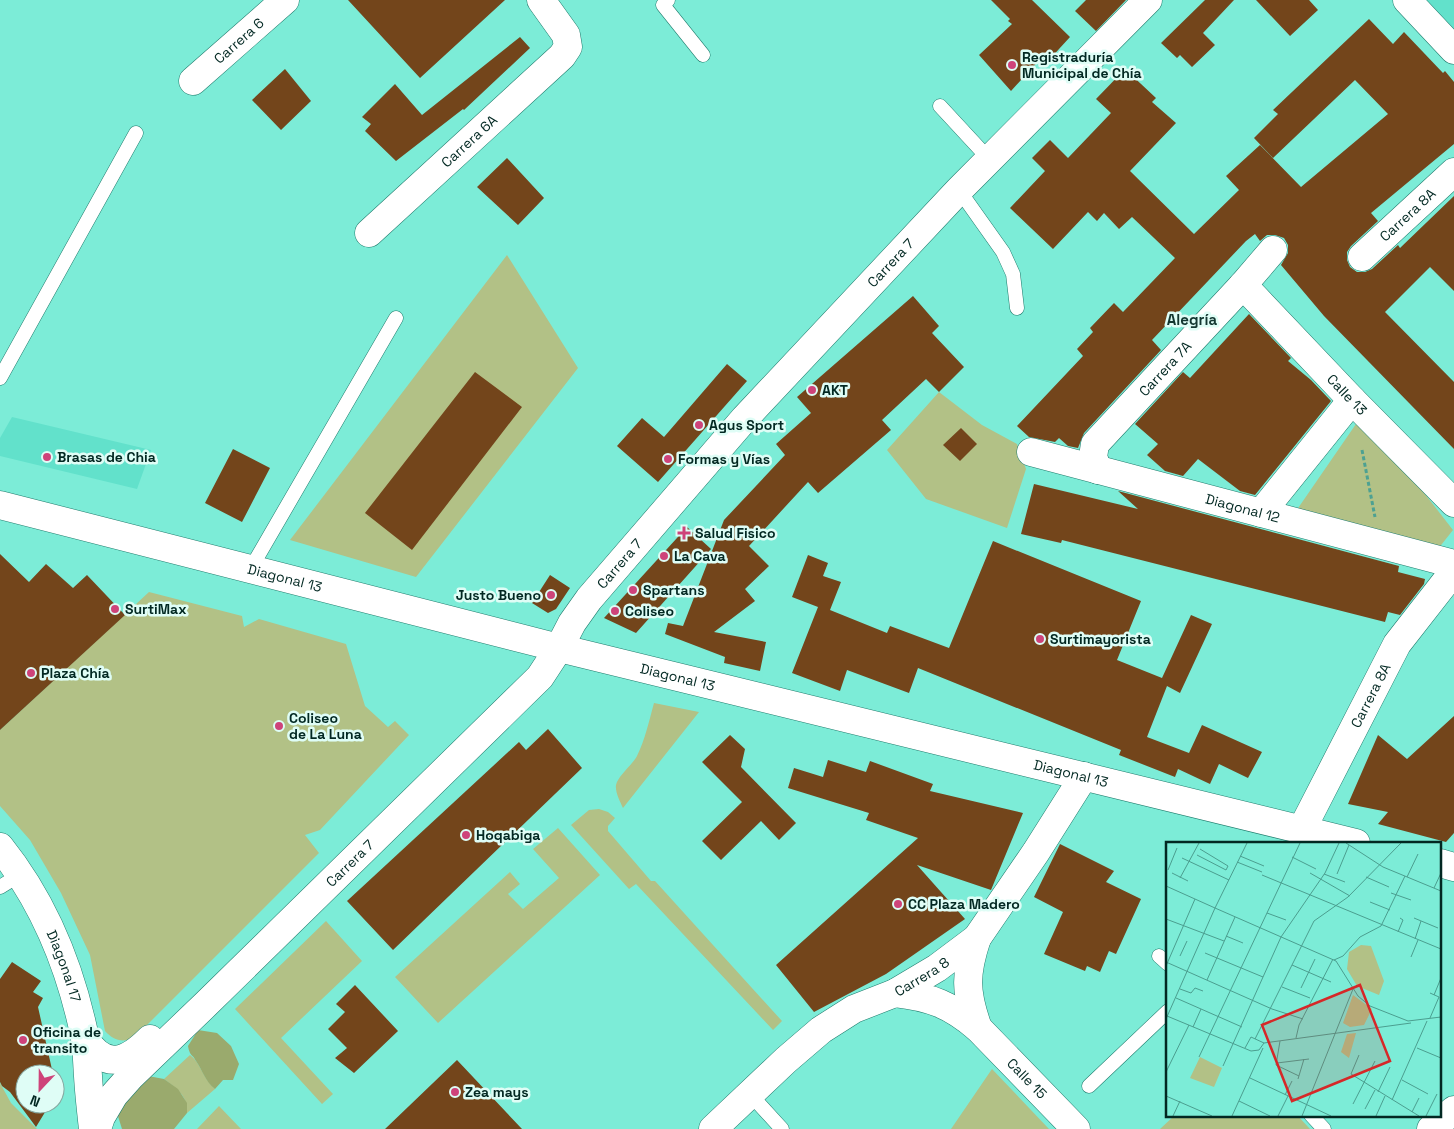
<svg xmlns="http://www.w3.org/2000/svg" width="1454" height="1129" viewBox="0 0 1454 1129" font-family="'Space Grotesk',sans-serif">
	<rect width="100%" height="100%" fill="#7cecd7"/>
	<path fill="#62e1cb" d="M1417 0H1454V42Z
		M12 417 151 450 137 489 0 456V438Z"/>
	<path fill="#b2c186" d="M507 255 578 368 416 577 290 540Z
		M939 392 982 425 1017 444 1026 469 1007 528 926 499 887 450Z
		M1356 424 1382 439 1453 530 1438 549 1294 514Z
		M149 592 242 616 244 627 259 619 346 644 365 706 388 727 395 721 409 735 320 830 305 835 319 853 135 1037C123 1043 114 1041 105 1031L90 955 61 893 30 840 0 806V730Z
		M654 703 699 712 623 808C620 801 615 792 616 785 618 776 632 765 637 756 645 740 649 721 654 703Z
		M599 809 608 812 615 818 608 826V831L651 881H655L782 1021 773 1030 636 884 629 889 571 825 589 810Z
		M558 828 600 875 438 1023 395 977 510 872 520 884 508 894 523 909 559 878 533 849Z
		M326 921 362 961 281 1038 333 1094 322 1104 235 1009Z
		M190 1055C201 1063 203 1079 215 1089L187 1113C188 1096 177 1089 164 1079Z
		M992 1069 1049 1129H951Z
		M0 1083 11 1103 37 1129H0Z
		M219 1106 241 1129H197Z
		M1175 1115H1297L1310 1129H1160Z"/>
	<path fill="#9aaa6d" d="M198 1030 217 1033 231 1046 239 1064 233 1080H223L215 1089C205 1081 203 1071 196 1061 192 1053 190 1057 188 1046Z
		M148 1076 164 1079 178 1089 187 1103V1113L174 1129H122L117 1113 121 1100Z"/>
	<path fill="#73451b" d="M348 0H505L420 78Z
		M991 0H1032L1070 37 1048 61 1043 56 1011 91 979 55 1012 24 1008 21 1010 19Z
		M1086 0H1126L1096 31 1075 11Z
		M1205 0H1234L1203 33 1215 45 1192 67 1180 55 1177 58 1161 43Z
		M1256 0H1309L1318 10 1290 36Z
		M1369 19 1393 44 1404 32 1443 73 1445 71 1454 82V144L1371 213 1378 221 1351 246 1347 252V260L1350 267 1357 272H1365L1372 269 1398 245 1400 248 1454 196V291L1430 267 1385 312 1454 382V449L1324 316 1281 265 1288 253V245L1284 238 1275 235H1267L1260 241 1255 234 1246 241 1152 340 1161 350 1084 433 1078 448 1068 446 1059 438 1055 442 1029 437 1017 426 1083 356 1077 349 1093 332 1090 328 1114 303 1123 312 1175 258 1132 217 1119 229 1104 213 1097 221 1088 212 1053 249 1010 208 1045 171 1032 158 1050 140 1068 158 1111 113 1096 99 1125 69 1156 98 1152 102 1176 123 1130 171 1194 234 1239 190 1226 176 1260 145 1301 187 1388 114 1355 80 1273 158 1254 138 1278 114 1273 110Z
		M520 37 530 48 464 110 463 109 396 161 365 131 371 124 362 117 395 84 422 115Z
		M285 69 311 101 281 130 252 100Z
		M507 158 544 198 518 225 477 187Z
		M913 296 939 326 932 333 964 367 939 392 926 379 882 420 891 430 818 493 808 482 749 546 769 566 745 589 755 601 714 632 766 642 760 671 724 663 725 657 665 634 668 623 683 626 724 520 785 455 776 444 811 413 797 397Z
		M1249 314 1291 358 1288 361 1311 380 1331 401 1255 495 1240 491 1198 459 1183 476 1165 471 1147 455 1158 444 1135 424 1183 372 1190 378Z
		M727 364 747 381 658 482 617 446 642 418 664 437Z
		M475 372 522 407 412 550 365 513Z
		M961 428 977 444 960 461 943 445Z
		M233 449 270 468 242 522 205 503Z
		M1034 484 1138 509 1118 491 1399 566 1398 572 1425 579 1424 584 1400 615 1388 612 1385 622 1062 540 1061 543 1021 534Z
		M687 527 711 549 636 633 604 618Z
		M993 541 1141 601 1117 660 1162 678 1191 615 1212 624 1180 693 1167 686 1147 737 1189 753 1202 725 1262 752 1248 778 1219 764 1210 784 1178 769 1175 777 1119 755 1121 750 918 668 909 693 847 670 840 691 792 673 818 607 792 597 808 555 828 563 823 576 841 582 830 610 887 633 890 626 949 648Z
		M0 554 29 582 46 564 73 588 87 575 125 615 0 730Z
		M550 575 570 588 556 609 548 613 532 603Z
		M1454 716V833L1446 842 1378 824 1388 812 1348 804 1378 735 1407 759Z
		M548 729 582 768 393 950 347 901 519 742 526 750Z
		M730 735 745 749 741 767 796 823 779 840 761 821 721 860 702 841 742 802 702 762Z
		M828 760 866 772 870 761 933 784 930 791 1023 813 991 890 917 865 965 919 886 974 814 1012 776 965 918 838 866 820 869 813 788 788 794 768 823 777Z
		M1060 844 1114 871 1106 882 1141 899 1116 954 1109 951 1100 972 1087 966 1085 971 1044 954 1063 912 1034 897Z
		M12 962 41 981 33 992 43 998 38 1007 53 1074H25V1104H50L36 1127 10 1092 2 1086 0 1082V979Z
		M355 985 398 1031 354 1073 335 1058 347 1048 328 1029 345 1012 336 1004Z
		M457 1060 522 1129H385Z"/>
	<g fill="none" stroke-linecap="round" stroke-linejoin="round">
		<defs>
			<path id="service" d="M668 0 663 5 703 55
				M940 106 989 159
				M959 190 1003 252 1013 274 1017 308
				M0 378 136 133
				M251 568 396 318
				M0 887 21 874
				M1159 956 1168 964
				M1089 1086 1168 1011
				M750 1094 782 1129
				M1311 1115 1324 1129"/>
			<g id="minor">
				<path d="M1407 0 1454 50"/>
				<path id="s1" d="M193 81 285 0"/>
				<path id="s2" d="M369 233 562 56 568 47 566 35 541 0"/>
				<path id="s3" d="M1362 257 1454 172"/>
				<path id="s4" d="M1243 285 1352 400 1454 503"/>
				<path id="s5" d="M1031 452 1454 564"/>
				<path id="s6" d="M1098 470 1093 457 1095 444 1243 285 1273 250"/>
				<path d="M1261 513 1352 400"/>
				<path id="s7" d="M1302 829 1397 644 1454 571"/>
				<path d="M977 938C965 974 965 992 978 1028"/>
				<path id="s8" d="M895 993C931 997 951 1005 978 1028L1076 1129"/>
				<path id="s9" d="M713 1129 786 1060 821 1030 854 1009 895 993 937 968 977 938 1036 852 1084 776"/>
			</g>
			<g id="tertiary">
				<path d="M85 1039C106 1071 127 1062 150 1039"/>
				<path id="s10" d="M97 1129 101 1117 114 1095 130 1077 206 1004 540 677 559 648 572 623 589 599 745 418 959 190 1148 0"/>
			</g>
			<g id="secondary">
				<path id="s11" d="M0 505 559 648 1356 843"/>
				<path id="s12" d="M0 847C44 902 71 969 85 1038 87 1050 87 1063 88 1076 89 1094 91 1111 93 1129"/>
				<path d="M1440 863 1454 867"/>
				<path d="M1431 1129 1454 1110"/>
			</g>
		</defs>
		<use href="#service" stroke="#207c6d" stroke-width="15"/>
		<use href="#minor" stroke="#207c6d" stroke-width="29"/>
		<use href="#tertiary" stroke="#207c6d" stroke-width="29"/>
		<use href="#secondary" stroke="#207c6d" stroke-width="29"/>
		<path stroke="#4da192" stroke-width="3" stroke-dasharray="4 2.5" stroke-linecap="butt" d="M1362 450 1375 517"/>
		<use href="#service" stroke="#fff" stroke-width="14"/>
		<use href="#minor" stroke="#fff" stroke-width="28"/>
		<use href="#tertiary" stroke="#fff" stroke-width="28"/>
		<use href="#secondary" stroke="#fff" stroke-width="28"/>
	</g>
	<g fill="#ce437a" stroke="#dffdf6" stroke-width="2">
		<circle cx="1012" cy="65" r="5"/>
		<circle cx="812" cy="390" r="5"/>
		<circle cx="699" cy="425" r="5"/>
		<circle cx="47" cy="457" r="5"/>
		<circle cx="668" cy="459" r="5"/>
		<path d="M681.5 525.5h5v5h5v5h-5v5h-5v-5h-5v-5h5z"/>
		<circle cx="664" cy="556" r="5"/>
		<circle cx="633" cy="590" r="5"/>
		<circle cx="551" cy="595" r="5"/>
		<circle cx="115" cy="609" r="5"/>
		<circle cx="615" cy="611" r="5"/>
		<circle cx="1040" cy="639" r="5"/>
		<circle cx="31" cy="673" r="5"/>
		<circle cx="279" cy="726" r="5"/>
		<circle cx="466" cy="835" r="5"/>
		<circle cx="898" cy="904" r="5"/>
		<circle cx="23" cy="1040" r="5"/>
		<circle cx="455" cy="1092" r="5"/>
	</g>
	<g text-anchor="middle" stroke-width="5" stroke-linejoin="round" paint-order="stroke">
		<g font-size="14" fill="#022822" stroke="#dffdf6">
			<text dy="5" stroke="none"><textPath href="#s1" startOffset="61">Carrera 6</textPath></text>
			<text dy="5" stroke="none"><textPath href="#s2" startOffset="136">Carrera 6A</textPath></text>
			<text dy="5" stroke="none"><textPath href="#s3" startOffset="62">Carrera 8A</textPath></text>
			<text dy="5" stroke="none"><textPath href="#s10" startOffset="1179">Carrera 7</textPath></text>
			<text dy="5" stroke="none"><textPath href="#s6" startOffset="130">Carrera 7A</textPath></text>
			<text dy="5" stroke="none"><textPath href="#s4" startOffset="151">Calle 13</textPath></text>
			<text dy="5" stroke="none"><textPath href="#s5" startOffset="219">Diagonal 12</textPath></text>
			<text dy="5" stroke="none"><textPath href="#s10" startOffset="774">Carrera 7</textPath></text>
			<text dy="5" stroke="none"><textPath href="#s11" startOffset="294">Diagonal 13</textPath></text>
			<text dy="5" stroke="none"><textPath href="#s11" startOffset="699">Diagonal 13</textPath></text>
			<text dy="5" stroke="none"><textPath href="#s7" startOffset="150">Carrera 8A</textPath></text>
			<text dy="5" stroke="none"><textPath href="#s11" startOffset="1104">Diagonal 13</textPath></text>
			<text dy="5" stroke="none"><textPath href="#s10" startOffset="369">Carrera 7</textPath></text>
			<text dy="5" stroke="none"><textPath href="#s12" startOffset="136">Diagonal 17</textPath></text>
			<text dy="5" stroke="none"><textPath href="#s9" startOffset="261">Carrera 8</textPath></text>
			<text dy="5" stroke="none"><textPath href="#s8" startOffset="162">Calle 15</textPath></text>
		</g>
		<g font-size="14" font-weight="bold" fill="#022822" stroke="#dffdf6" text-anchor="start">
			<text x="1022" y="62">Registraduría<tspan x="1022" dy="16">Municipal de Chía</tspan></text>
			<text x="822" y="395">AKT</text>
			<text x="709" y="430">Agus Sport</text>
			<text x="57" y="462">Brasas de Chia</text>
			<text x="678" y="464">Formas y Vías</text>
			<text x="695" y="538">Salud Fisico</text>
			<text x="674" y="561">La Cava</text>
			<text x="643" y="595">Spartans</text>
			<text x="541" y="600" text-anchor="end">Justo Bueno</text>
			<text x="125" y="614">SurtiMax</text>
			<text x="625" y="616">Coliseo</text>
			<text x="1050" y="644">Surtimayorista</text>
			<text x="41" y="678">Plaza Chía</text>
			<text x="289" y="723">Coliseo<tspan x="289" dy="16">de La Luna</tspan></text>
			<text x="476" y="840">Hoqabiga</text>
			<text x="908" y="909">CC Plaza Madero</text>
			<text x="33" y="1037">Oficina de<tspan x="33" dy="16">transito</tspan></text>
			<text x="465" y="1097">Zea mays</text>
		</g>
		<g font-size="15" font-weight="bold" fill="#133731" stroke="#dffdf6">
			<text x="1192" y="325">Alegría</text>
		</g>
	</g>
	<g transform="translate(1166 842)">
		<rect width="275" height="275" fill="#7cecd7"/>
		<path d="M195 103 205 104 218 139 213 153 191 144 181 127 183 110ZM187 153 206 167 198 183 184 185 177 181ZM190 191 183 216 175 210 181 192ZM34 215 56 226 48 245 24 236Z" fill="#b2c186"/>
		<path fill="none" stroke="#4b9e8f" stroke-width="1" d="M180 1 217 25 275 49M31 13 60 28 62 24 34 7M74 14 98 24M126 15 150 27M16 16 63 38M71 20 96 30M2 28 11 6M6 31 22 39M144 31 184 54M158 32 179 40M171 32 183 3M96 33 275 107M200 35 223 45M241 35 252 12M14 36 33 1M0 44 49 66 81 1M268 46 275 31M225 51 245 58M204 60 224 68M101 71 120 78M248 76 272 86M0 77 58 99M232 90 237 78 234 76M60 94 77 101M249 97 255 79M39 111 97 135M14 114 21 99M245 115 252 98M168 118 177 114 194 95 215 84 239 34M0 120 106 167 137 177M126 123 165 140M0 124 29 57M41 138 69 75M116 145 144 156M135 146 149 117M14 147 25 151 29 146 37 149M268 153 275 136M10 156 76 185M1 174 85 209 93 208 98 201M264 176 273 155 264 151M0 177 49 66 170 119 192 154 204 164 242 179 275 175M27 185 35 167M130 196 133 183 167 117M89 197 148 79 182 55 235 1M114 199 110 223 133 234M98 201 245 181M79 206 85 195 98 201M251 206 275 216M193 213 185 232 253 274M33 215 134 1M111 221 143 217M57 224 115 95 159 31 173 1M0 230 23 183M84 236 165 274M132 237 138 217M236 238 262 252M212 250 224 225M119 253 126 239M0 254 46 274M226 258 261 179M73 259 104 274M187 262 209 219M199 267 209 248M246 270 253 256M7 274 14 259M66 274 97 206M112 274 122 254M136 274 187 147M210 274 219 254M260 274 271 252"/>
		<path fill="#d62828" fill-opacity="0.15" stroke="#d62828" stroke-width="2.5" d="M194 143 224 219 126 259 96 183Z"/>
		<rect width="275" height="275" fill="none" stroke="#022822" stroke-width="2.5"/>
	</g>
	<g transform="translate(40 1089) rotate(202)"><circle r="24" fill="#dffdf6" stroke="#87a8a1"/>
	<path d="M0-4L9 19L0 12L-9 19Z" fill="#ce437a"/>
	<text y="-8" font-size="14" font-weight="bold" text-anchor="middle" fill="#022822">N</text>
	</g>
</svg>
